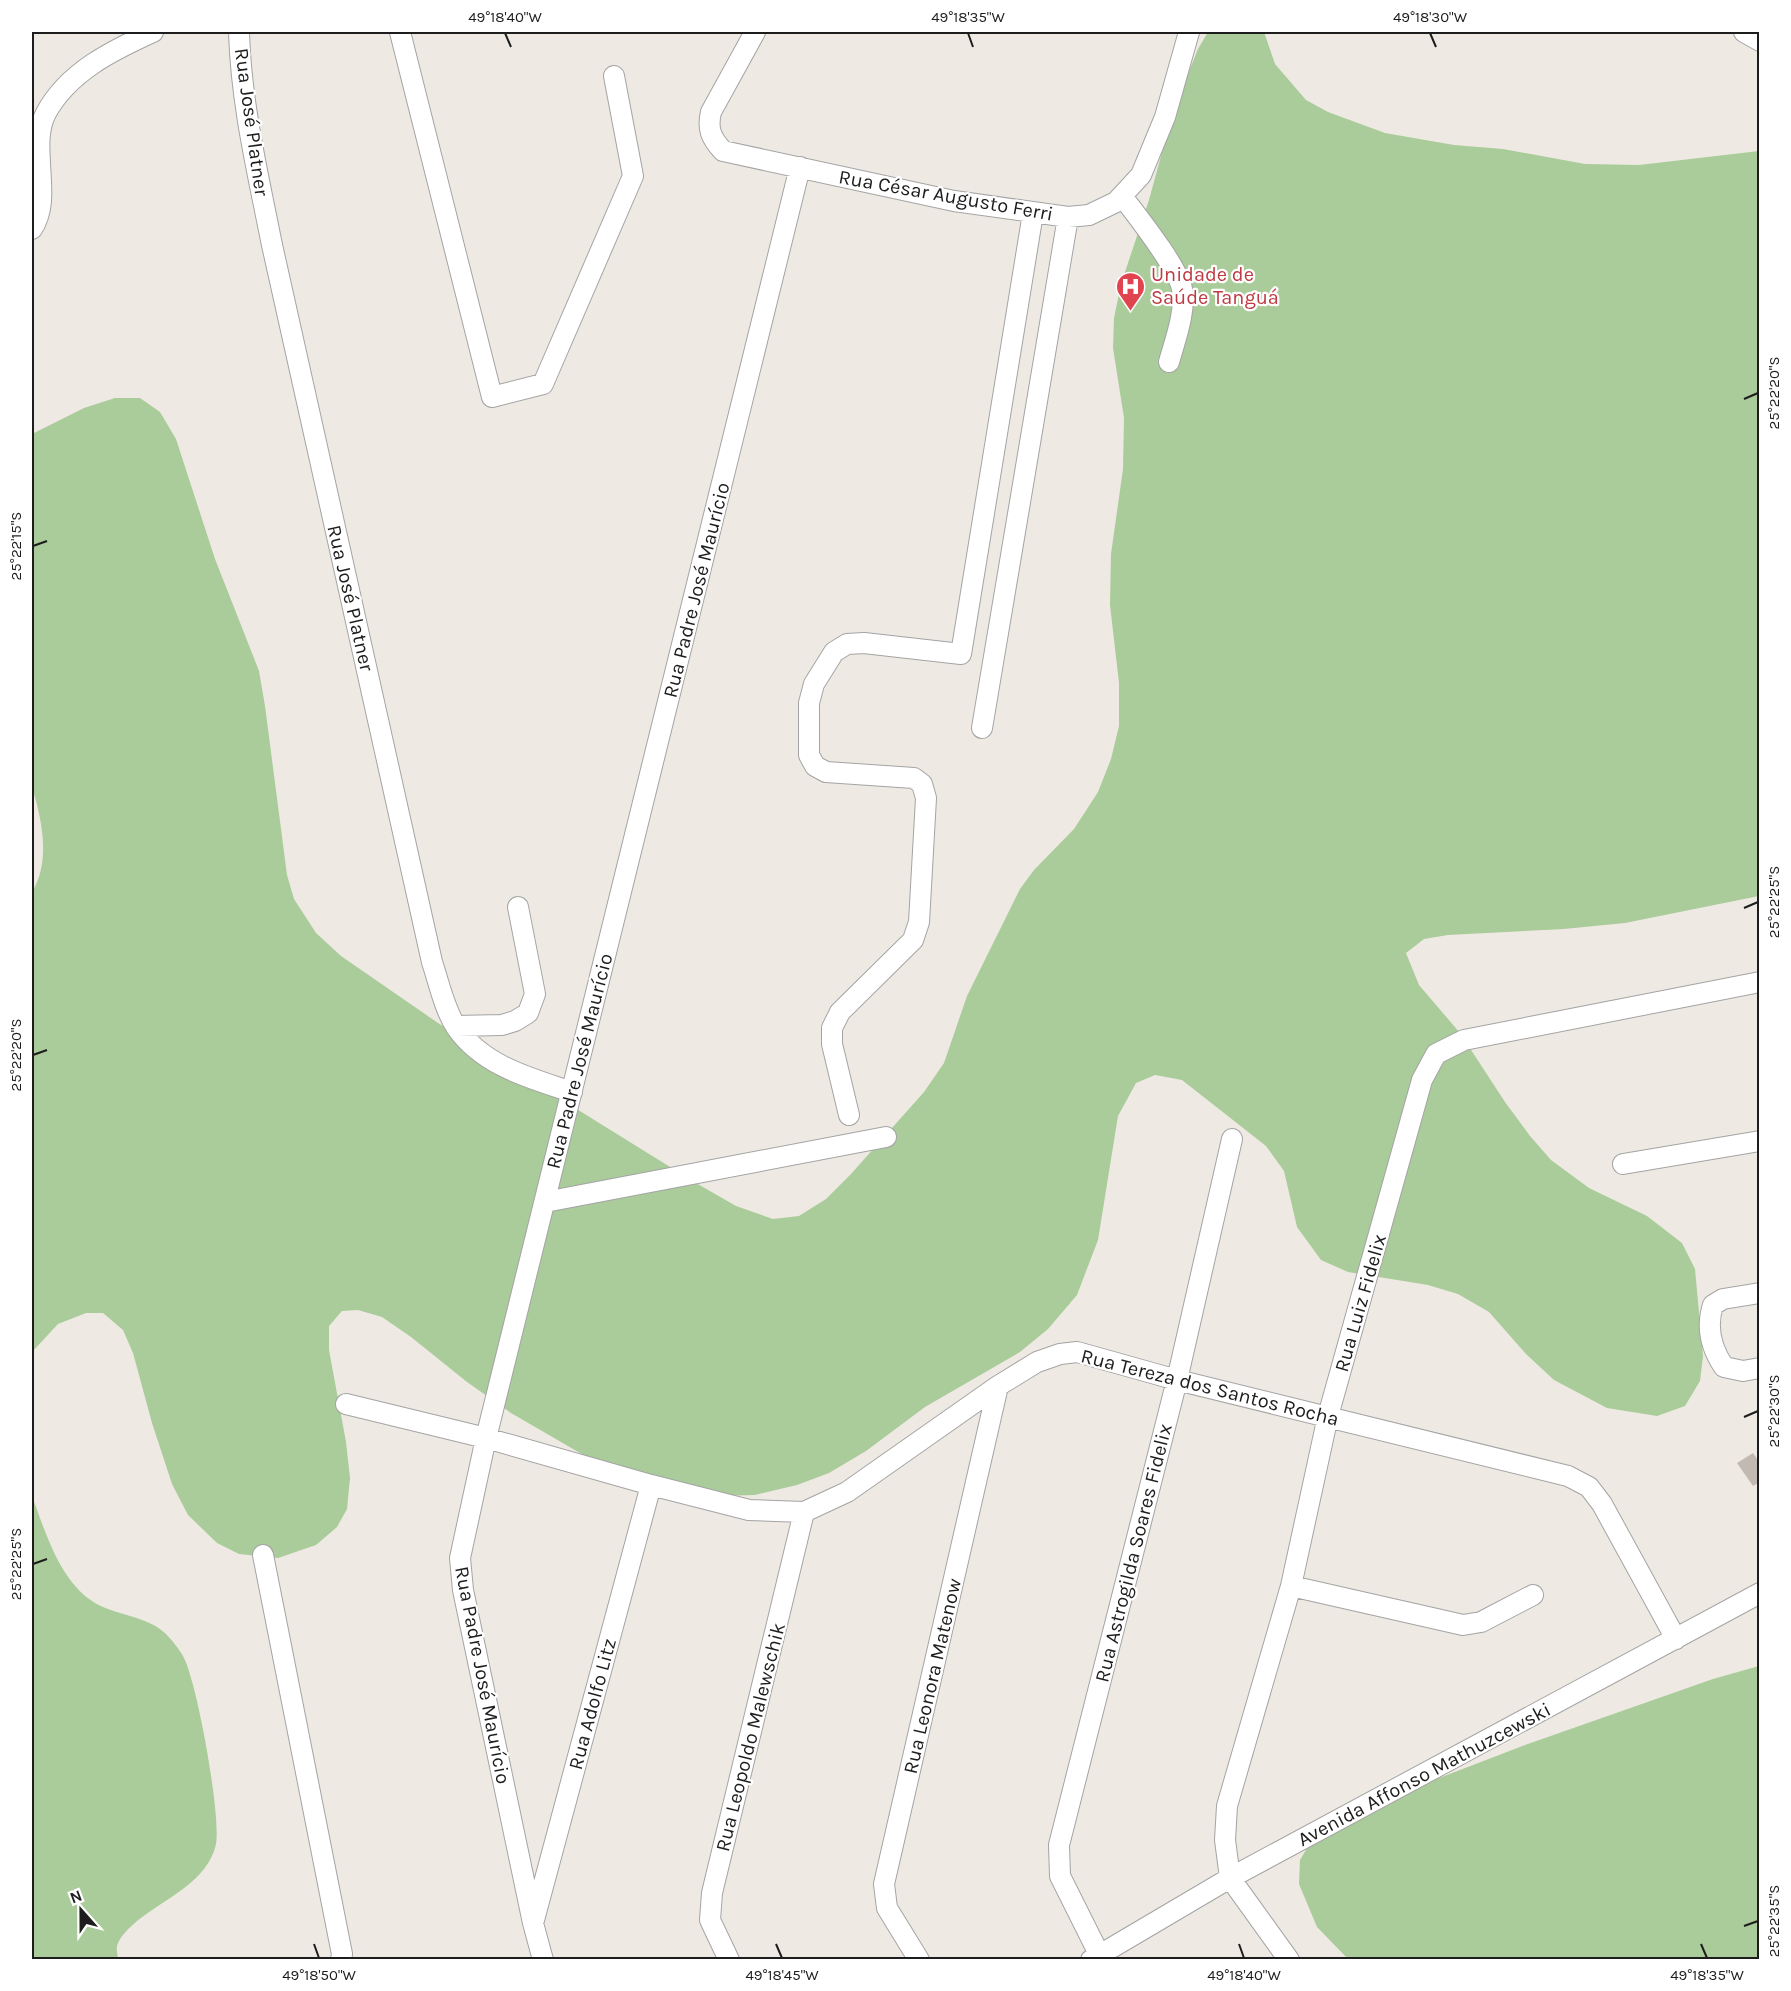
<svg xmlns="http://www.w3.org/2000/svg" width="1791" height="1991" viewBox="0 0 1791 1991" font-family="Karla,sans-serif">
	<rect width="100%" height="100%" fill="#eeeae3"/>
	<path fill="#aacb9a" d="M1208 32H1264L1275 64 1306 100 1328 112 1385 133 1454 145 1503 149 1585 164 1639 165 1759 151V896L1625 923 1564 929 1448 935 1424 939 1406 953 1419 985 1460 1033 1505 1102 1530 1136 1551 1160 1589 1188 1647 1216 1682 1243 1695 1269 1703 1356 1700 1381 1685 1406 1657 1416 1607 1408 1554 1380 1526 1354 1489 1312 1458 1294 1428 1285 1348 1272 1321 1260 1297 1227 1284 1171 1266 1146 1182 1080 1155 1075 1136 1083 1118 1116 1098 1240 1077 1295 1048 1329 1020 1352 925 1407 866 1451 829 1473 797 1485 755 1495 718 1496 611 1471 511 1413 467 1382 411 1337 382 1317 358 1310 342 1311 329 1326V1350L346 1442 350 1478 347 1509 337 1527 316 1545 278 1558 239 1554 217 1543 188 1515 172 1484 152 1423 133 1353 123 1330 103 1313H86L58 1324 32 1352V892C51 861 42 820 32 787V434L84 408 115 398H140L160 412 176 439 215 559 259 671 265 706 287 875 294 899 316 933 341 956 438 1023 696 1183 736 1206 773 1219 799 1216 826 1199 851 1174 924 1092 944 1063 967 996 1020 889 1034 870 1074 829 1098 792 1111 759 1119 726V683L1110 605 1111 554 1123 469 1124 418 1113 348 1114 318 1121 284 1149 200 1174 108 1198 49Z
		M32 1496C45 1531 59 1579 92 1601 114 1616 147 1615 166 1634 172 1640 179 1649 183 1656 197 1681 221 1815 216 1844 208 1882 164 1899 137 1921 129 1928 120 1936 117 1946 116 1950 118 1956 118 1959H32Z
		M1759 1666V1959H1348L1317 1927 1299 1884 1300 1860 1313 1838 1369 1805 1525 1745 1713 1679Z"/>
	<path fill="#c2b9b3" d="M1753 1453 1760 1463V1482L1753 1486 1737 1463Z"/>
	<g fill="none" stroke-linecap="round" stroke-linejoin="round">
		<defs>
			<path id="minor" d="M239 32C241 104 258 174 272 245L432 962C439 983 444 1008 456 1027 483 1066 530 1078 572 1092
				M400 32 492 397 543 384 633 176 614 76
				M755 32 711 112C707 129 711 138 723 151L954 201 1068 217 1089 215 1116 202 1141 175 1165 117 1189 32
				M1744 32 1760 41
				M1122 196C1137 216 1178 267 1182 289 1186 312 1175 340 1169 362
				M32 229C45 209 41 186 40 163 39 147 38 128 46 113 68 72 113 50 153 32
				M982 728 1068 217
				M456 1026 502 1025 515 1021 528 1013 535 994 518 907
				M849 1115 832 1044V1028L840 1012 913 940 919 922 926 798 922 784 914 778 826 772 815 766 809 755V703L814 684 834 652 847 644 864 643 961 654 1033 213
				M1623 1164 1760 1141
				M545 1202 886 1137
				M1760 1293 1723 1299 1713 1305C1706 1327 1711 1348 1724 1367L1743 1371 1760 1368
				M346 1404 486 1438 651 1485 749 1510 804 1512 847 1492 998 1386 1037 1362 1060 1354 1077 1352 1177 1380 1568 1476 1589 1487 1602 1504 1676 1639
				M263 1555 342 1954 341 1960
				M1291 1586 1463 1625 1481 1622 1533 1595
				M534 1920 651 1485
				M543 1960 533 1923 463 1590 460 1558 486 1438 800 167
				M729 1960 710 1920 712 1893 804 1512
				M919 1960 887 1908 884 1884 998 1386
				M1091 1960 1230 1878 1760 1593
				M1102 1960 1060 1876 1059 1845 1177 1380 1232 1139
				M1289 1960 1230 1878 1225 1840 1227 1806 1291 1586 1328 1416 1422 1080 1436 1054 1464 1040 1760 982"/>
		</defs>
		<use href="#minor" stroke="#a4a4a4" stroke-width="22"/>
		<use href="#minor" stroke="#fff" stroke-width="20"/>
	</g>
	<path fill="none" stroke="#1d1d1d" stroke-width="2" d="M505 33 511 47M968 33 973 47M1430 33 1436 47M1744 399 1758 393M33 546 47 541M1744 908 1758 902M33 1055 47 1050M1744 1417 1758 1411M33 1564 47 1559M1744 1926 1758 1921M314 1944 319 1958M776 1944 782 1958M1239 1944 1244 1958M1701 1944 1707 1958"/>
	<defs>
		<symbol id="hospital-pin" viewBox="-11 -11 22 30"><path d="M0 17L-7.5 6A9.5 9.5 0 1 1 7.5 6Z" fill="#e0444e" stroke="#fff"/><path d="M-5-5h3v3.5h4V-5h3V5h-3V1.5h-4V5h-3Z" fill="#fff"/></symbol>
	</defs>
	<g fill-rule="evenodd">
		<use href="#hospital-pin" x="1114" y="270" width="33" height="45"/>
	</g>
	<g text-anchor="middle" stroke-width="4.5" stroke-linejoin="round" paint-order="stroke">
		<g font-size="20" fill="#1d1d1d" stroke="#fff">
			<text transform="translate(252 122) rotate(82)" y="7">Rua José Platner</text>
			<text transform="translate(946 195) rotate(10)" y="7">Rua César Augusto Ferri</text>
			<text transform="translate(696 590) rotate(-76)" y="7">Rua Padre José Maurício</text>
			<text transform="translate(351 598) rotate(77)" y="7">Rua José Platner</text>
			<text transform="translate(579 1061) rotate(-76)" y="7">Rua Padre José Maurício</text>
			<text transform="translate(1360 1303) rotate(-74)" y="7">Rua Luiz Fidelix</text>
			<text transform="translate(1210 1387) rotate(14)" y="7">Rua Tereza dos Santos Rocha</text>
			<text transform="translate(1133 1553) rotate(-76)" y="7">Rua Astrogilda Soares Fidelix</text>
			<text transform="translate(483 1675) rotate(79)" y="7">Rua Padre José Maurício</text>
			<text transform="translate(932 1676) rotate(-77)" y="7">Rua Leonora Matenow</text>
			<text transform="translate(592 1704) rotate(-75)" y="7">Rua Adolfo Litz</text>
			<text transform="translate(750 1737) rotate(-76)" y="7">Rua Leopoldo Malewschik</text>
			<text transform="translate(1424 1774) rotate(-28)" y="7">Avenida Affonso Mathuzcewski</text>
		</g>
		<g font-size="20" fill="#be3a42" stroke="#fff" text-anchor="start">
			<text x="1151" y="281">Unidade de<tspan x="1151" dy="23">Saúde Tanguá</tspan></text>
		</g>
	</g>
	<rect width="1791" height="1991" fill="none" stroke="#ffffff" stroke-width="66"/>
	<g transform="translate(81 1910) rotate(339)" stroke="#ffffff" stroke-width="4.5" paint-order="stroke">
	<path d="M0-4.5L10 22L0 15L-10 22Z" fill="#1d1d1d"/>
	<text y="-9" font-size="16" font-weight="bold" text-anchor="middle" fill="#1d1d1d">N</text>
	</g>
	<rect x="33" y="33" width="1725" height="1925" fill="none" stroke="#1d1d1d" stroke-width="2"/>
	<g font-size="15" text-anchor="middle" fill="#1d1d1d">
		<text x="505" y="22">49°18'40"W</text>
		<text x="968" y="22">49°18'35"W</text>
		<text x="1430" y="22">49°18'30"W</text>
		<text transform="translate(1774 393) rotate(-90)" y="5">25°22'20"S</text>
		<text transform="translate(16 546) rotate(-90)" y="5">25°22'15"S</text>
		<text transform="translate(1774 902) rotate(-90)" y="5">25°22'25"S</text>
		<text transform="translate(16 1055) rotate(-90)" y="5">25°22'20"S</text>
		<text transform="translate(1774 1411) rotate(-90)" y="5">25°22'30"S</text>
		<text transform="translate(16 1564) rotate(-90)" y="5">25°22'25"S</text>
		<text transform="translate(1774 1921) rotate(-90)" y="5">25°22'35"S</text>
		<text x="319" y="1980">49°18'50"W</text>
		<text x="782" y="1980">49°18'45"W</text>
		<text x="1244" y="1980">49°18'40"W</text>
		<text x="1707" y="1980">49°18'35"W</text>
	</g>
</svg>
